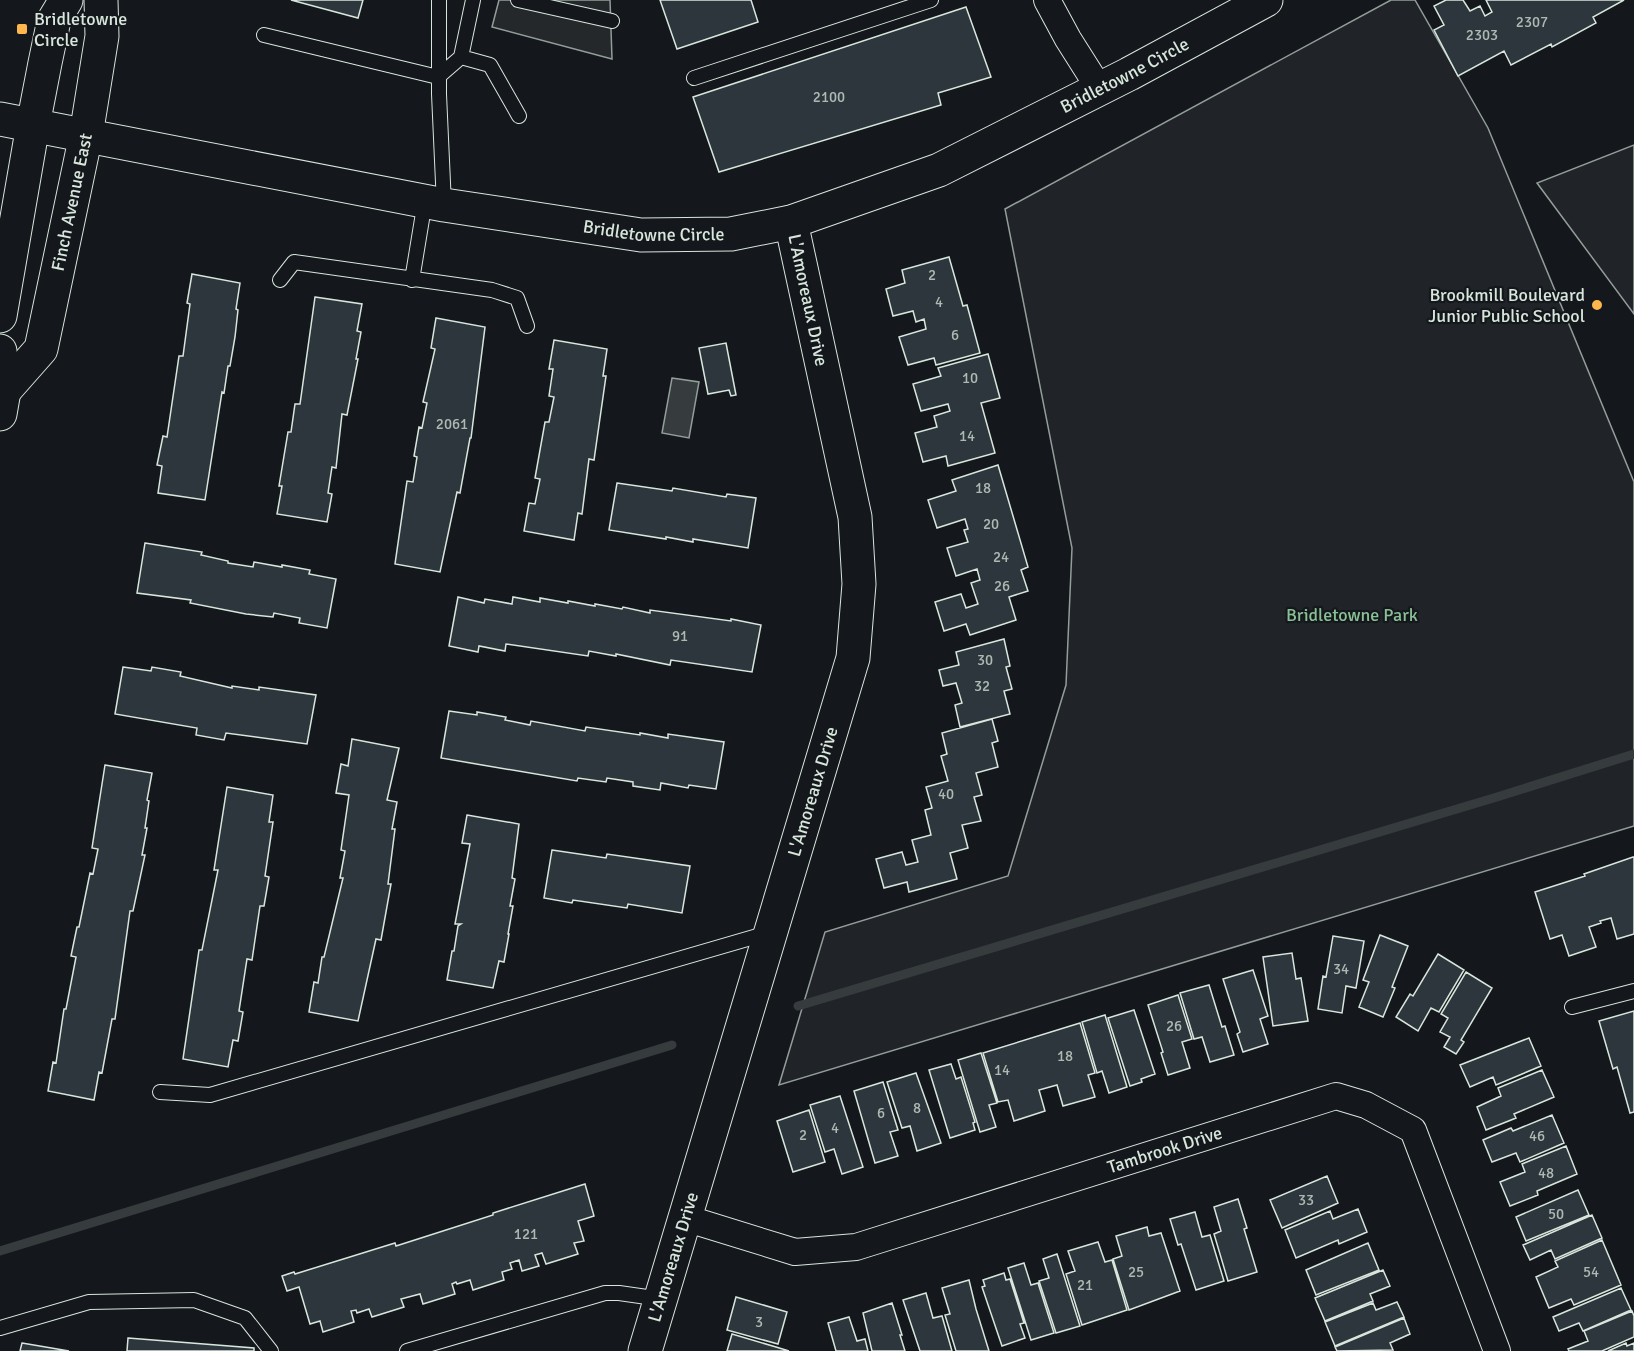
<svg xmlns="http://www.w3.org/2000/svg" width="1634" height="1351" viewBox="0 0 1634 1351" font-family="Signika,sans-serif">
	<rect width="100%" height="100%" fill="#14181c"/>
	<path fill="#202428" stroke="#939e99" stroke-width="1.5" d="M1391 0H1415L1488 128 1634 482V826L779 1085 825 932 1008 876 1066 685 1072 548 1005 209Z
		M1634 145V314L1537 183Z"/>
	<path fill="#24282b" stroke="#939e99" stroke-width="1.5" d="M499 0H610L612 59 492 27Z"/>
	<path fill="#363b3e" stroke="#939e99" stroke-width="1.5" d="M672 378 699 382 689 438 662 433Z"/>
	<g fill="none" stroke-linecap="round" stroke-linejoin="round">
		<path stroke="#363b3e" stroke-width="9" d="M798 1006 1497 797 1634 754
			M0 1251 672 1045"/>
	</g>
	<path fill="#2c363c" stroke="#d8e6dc" stroke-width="1.5" d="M291 0H363L358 18Z
		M660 0H751L758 22 677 49Z
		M1446 0H1463L1470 11 1480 6 1485 16 1492 12 1486 0H1624L1593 17 1596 23 1552 47 1551 44 1511 65 1504 51 1458 76 1434 30 1444 25 1434 6Z
		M966 7 991 77 938 93 941 105 719 172 693 97Z
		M949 257 963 306 967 305 980 353 936 365 934 358 908 365 899 337 926 329 924 319 916 322 913 311 893 316 886 289 905 283 902 270Z
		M192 274 240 283 236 309 238 310 235 337 230 366H228L224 393 222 392 205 500 158 493 162 466 157 465 163 436 167 437 179 356H183L190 304 187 303Z
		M315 297 362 304 357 331 361 332 356 359H358L347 415 342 414 336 468 332 467 328 493 332 494 327 522 277 514 282 486H279L288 432H291L295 404H300Z
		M436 318 485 327 471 438H470L460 493 457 492 440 572 395 564 407 481 413 482 417 457 414 456 419 427 422 428 427 403 423 402 435 349 431 348Z
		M554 340 607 349 603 376H606L594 460 589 459 582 514 578 513 574 540 524 531 529 503 535 504 540 479 535 478 545 422H549L554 397 549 396 553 369H549Z
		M726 343 736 395 731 396 729 390 708 394 699 348Z
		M988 354 1000 398 981 403 995 453 948 466 946 456 923 462 915 433 937 427 934 416 950 411 948 404 921 411 913 384 941 376 938 368Z
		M998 465 1028 567 1021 570 1028 591 1009 597 1016 620 970 635 966 624 944 631 935 602 961 594 966 608 978 604 971 583 980 580 977 569 956 576 947 548 968 542 964 530 968 529 965 519 937 528 928 500 956 491 952 480Z
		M617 483 672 491 673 488 726 497 727 494 756 498 748 548 693 539V542L666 537V539L609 530Z
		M145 543 202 552 201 555 228 561V563L253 567 254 562 282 567V565L310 570 309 574 336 579 327 628 299 623 300 618 274 613 273 617 246 614 190 603 191 600 137 593Z
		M458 597 484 603 485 599 512 604 513 597 540 602V598L568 603V601L595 606V604L622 609 623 607 650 613V610L731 621V619L761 625 752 672 671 660 670 665 616 654V656L589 651 588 656 506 644 505 651 479 646 478 652 449 646Z
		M1004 639 1010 666 1006 667 1012 689 1004 691 1010 714 960 727 955 705 962 703 956 683 943 686 939 670 959 665 956 652Z
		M123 667 151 671 152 667 181 672 180 676 232 688V686L259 690V687L316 695 307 744 226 733 224 740 196 735 197 728 115 714Z
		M449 711 477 715V712L506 717 505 720 530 725 531 721 585 731 586 727 640 735V733L668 738V734L724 742 716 789 689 785 688 788 661 783 660 790 633 786V782L607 778 606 782 578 778 577 781 441 758Z
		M992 719 998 741 992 743 998 767 976 773 982 795 974 797 981 821 962 825 968 848 950 853 957 879 909 892 907 882 884 888 876 859 902 852 906 865 918 862 912 840 931 835 925 810 932 808 926 787 948 781 941 756 947 754 942 733Z
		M352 739 399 748 387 800 397 802 392 829H395L388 884H391L381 940 376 939 358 1021 309 1012 314 982 318 983 322 957H324L343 878H340L345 851 341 850 349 795 336 793 341 764 348 766Z
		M105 765 152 773 147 800 149 801 145 828H147L142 855H145L133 911H130L115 1019H112L102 1073 99 1072 94 1100 48 1091 53 1062 56 1063 64 1009H66L76 957 71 956 77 927H79L90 873 93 874 98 849 92 848Z
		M227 787 273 795 269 822H273L265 876 269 877 264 906H260L252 960 247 959 239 1011 243 1012 238 1041 233 1040 228 1067 183 1059 199 950H202L218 870H214Z
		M467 815 519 824 512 878 515 879 510 906H513L508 934H509L504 962 499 961 493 988 447 980 452 951H454L458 926 461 924H455L470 844 462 843Z
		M552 850 606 858 607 854 690 866 682 913 628 904 627 908 573 900 572 903 544 898Z
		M1633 857H1634V934L1617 939 1611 918 1600 921 1601 923 1589 927 1596 947 1569 956 1562 935 1550 939 1535 892 1585 876 1584 874Z
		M1380 935 1408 946 1392 987 1395 988 1383 1017 1359 1007 1369 982 1363 980Z
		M1333 936 1364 941 1356 988 1346 986 1342 1013 1318 1009 1323 976 1326 977Z
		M1292 953 1296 979 1301 978 1308 1021 1273 1026 1263 957Z
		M1438 954 1464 970 1439 1012 1431 1008 1418 1031 1396 1017 1410 994 1413 996Z
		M1253 970 1268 1016 1260 1019 1268 1044 1243 1052 1237 1034 1240 1032 1223 979Z
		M1466 972 1492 988 1461 1040 1464 1042 1456 1054 1444 1047 1450 1037 1440 1032 1448 1018 1441 1014Z
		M1209 985 1222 1027 1225 1026 1234 1055 1210 1062 1202 1037 1194 1039 1180 993Z
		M1178 995 1192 1039 1182 1042 1190 1068 1168 1075 1161 1053 1163 1052 1148 1005Z
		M1134 1010 1155 1074 1141 1079 1142 1082 1130 1086 1108 1018Z
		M1634 1011V1112L1630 1113 1617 1067 1613 1069 1599 1021Z
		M1105 1015 1127 1087 1109 1093 1102 1071 1097 1073 1082 1022Z
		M1080 1023 1095 1073 1088 1075 1095 1097 1063 1106 1057 1085 1039 1090 1045 1111 1014 1121 1008 1100 998 1102 983 1053Z
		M1529 1038 1541 1066 1496 1085 1493 1077 1470 1087 1460 1065Z
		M981 1053 997 1103 989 1105 996 1127 980 1132 958 1060Z
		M951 1064 956 1079 961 1077 975 1122 973 1123 975 1130 950 1138 929 1070Z
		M1542 1070 1554 1097 1514 1114 1516 1118 1486 1130 1477 1107 1501 1096 1498 1088Z
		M916 1073 941 1143 917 1151 910 1126 902 1128 887 1082Z
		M883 1082 898 1130 890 1132 898 1156 875 1163 854 1091Z
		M840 1096 863 1167 842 1174 834 1149 825 1152 810 1105Z
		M809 1110 825 1162 793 1172 777 1121Z
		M1552 1115 1564 1143 1520 1162 1516 1153 1492 1162 1483 1140 1511 1128 1513 1131Z
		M1566 1146 1577 1174 1537 1191 1538 1195 1510 1206 1500 1182 1525 1172 1522 1164Z
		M1327 1176 1338 1203 1282 1228 1270 1200Z
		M585 1184 594 1216 578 1221 584 1241 574 1243 578 1254 546 1264 542 1253 535 1255 539 1266 522 1271 519 1260 510 1263 512 1269 502 1272 504 1280 473 1290 470 1280 457 1284 456 1282 452 1284 455 1294 423 1304 420 1294 401 1299 404 1307 372 1317 369 1309 357 1313 356 1310 351 1311 354 1322 323 1332 320 1321 310 1324 299 1287 287 1291 282 1276 294 1272 295 1274 395 1243 396 1246 493 1215V1213Z
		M1578 1190 1589 1215 1526 1241 1516 1217Z
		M1238 1199 1247 1228 1244 1229 1257 1272 1228 1281 1214 1234 1221 1231 1214 1207Z
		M1358 1209 1367 1232 1339 1244 1338 1240 1296 1258 1285 1230 1330 1211 1333 1219Z
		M1195 1212 1202 1237 1210 1235 1224 1281 1196 1290 1181 1244 1178 1245 1170 1219Z
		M1592 1215 1602 1238 1555 1259 1551 1250 1530 1260 1523 1245Z
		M1147 1227 1149 1236 1161 1233 1180 1291 1129 1310 1113 1259 1122 1256 1116 1236Z
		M1602 1240 1621 1285 1574 1305 1571 1299 1549 1308 1536 1277 1558 1267 1555 1261Z
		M1098 1242 1105 1262 1112 1260 1127 1310 1082 1325 1066 1274 1075 1271 1068 1251Z
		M1368 1243 1379 1270 1316 1295 1306 1270Z
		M1057 1254 1080 1326 1056 1333 1039 1281 1049 1278 1043 1259Z
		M1024 1263 1031 1285 1038 1283 1054 1333 1031 1340 1008 1268Z
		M1383 1270 1390 1286 1370 1294 1373 1301 1325 1321 1315 1298Z
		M1004 1273 1006 1280 1010 1279 1024 1323 1020 1324 1025 1338 1002 1346 982 1287 985 1286 983 1280Z
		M969 1280 976 1309 989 1351H956L945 1315 950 1314 942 1288Z
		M1621 1288 1631 1310 1583 1331 1579 1323 1559 1331 1553 1317Z
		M926 1293 933 1318 942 1316 952 1351H920L903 1300Z
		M736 1297 787 1312 778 1344 727 1330Z
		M1397 1302 1404 1317 1335 1346 1325 1322 1373 1303 1376 1310Z
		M892 1303 902 1335H900L905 1351H872L863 1313Z
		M1632 1311 1634 1316V1337L1602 1351H1569L1568 1349 1588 1341 1584 1331Z
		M849 1317 857 1341 865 1339 868 1351H836L828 1323Z
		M1404 1318 1410 1334 1390 1343 1393 1350 1337 1351 1335 1347Z
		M732 1334 776 1347 789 1351H727Z
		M128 1338 254 1348V1351H127Z
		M22 1343 69 1351H20Z
		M1626 1343 1627 1346 1634 1343V1351H1608Z"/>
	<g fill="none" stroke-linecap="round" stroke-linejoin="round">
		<defs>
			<path id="service" d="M439 0V94L444 205
				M518 0 612 21
				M264 35 438 77 461 57 473 0
				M461 57 490 65 519 116
				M694 78 931 0
				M280 280 294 262 492 290 517 298 527 326
				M412 280 425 201
				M1572 1007 1634 991
				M160 1092 210 1095 768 933
				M0 1328 89 1302 194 1300 245 1318 271 1351
				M407 1351 605 1293H619L661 1299"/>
			<g id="minor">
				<path d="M1047 0 1068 39 1099 88"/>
				<path id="s1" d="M685 1218 795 1252 856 1247 1336 1096 1366 1105 1413 1130 1497 1351"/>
			</g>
			<g id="tertiary">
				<path id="s2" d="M0 119 444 205 641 235 731 234 791 222 939 170 1129 74 1266 0"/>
				<path id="s3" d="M645 1351 853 658 859 584 855 517 791 222"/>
			</g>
			<g id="secondary">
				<path d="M0 316 33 125 45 63 54 20 66 0"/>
				<path d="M0 351 4 391 0 414"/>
				<path id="s4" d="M4 391 41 349 86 135 102 36 101 0"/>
			</g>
		</defs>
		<use href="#service" stroke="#d8e6dc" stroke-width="16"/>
		<use href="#minor" stroke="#d8e6dc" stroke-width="28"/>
		<use href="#tertiary" stroke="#d8e6dc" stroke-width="35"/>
		<use href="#secondary" stroke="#d8e6dc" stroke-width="35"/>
		<use href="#service" stroke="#14181c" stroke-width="14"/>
		<use href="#minor" stroke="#14181c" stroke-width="26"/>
		<use href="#tertiary" stroke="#14181c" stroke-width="33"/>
		<use href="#secondary" stroke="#14181c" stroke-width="33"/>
	</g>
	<g fill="#ffb74d" stroke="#14181c" stroke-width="2">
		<rect x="16" y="23" width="12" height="12" rx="3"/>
		<circle cx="1597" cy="305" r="6"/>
	</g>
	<g text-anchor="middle" stroke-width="4.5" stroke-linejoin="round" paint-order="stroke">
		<g font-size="15" fill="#adbab4">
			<text x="1532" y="27">2307</text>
			<text x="1482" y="40">2303</text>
			<text x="829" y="102">2100</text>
			<text x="932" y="280">2</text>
			<text x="939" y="307">4</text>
			<text x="955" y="340">6</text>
			<text x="970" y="383">10</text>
			<text x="452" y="429">2061</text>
			<text x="967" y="441">14</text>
			<text x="983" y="493">18</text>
			<text x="991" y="529">20</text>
			<text x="1001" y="562">24</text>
			<text x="1002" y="591">26</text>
			<text x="680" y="641">91</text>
			<text x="985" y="665">30</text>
			<text x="982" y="691">32</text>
			<text x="946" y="799">40</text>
			<text x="1341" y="974">34</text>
			<text x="1174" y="1031">26</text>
			<text x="1065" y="1061">18</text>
			<text x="1002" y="1075">14</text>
			<text x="917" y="1113">8</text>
			<text x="881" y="1118">6</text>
			<text x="835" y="1133">4</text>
			<text x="803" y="1140">2</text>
			<text x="1537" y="1141">46</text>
			<text x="1546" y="1178">48</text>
			<text x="1306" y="1205">33</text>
			<text x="1556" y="1219">50</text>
			<text x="526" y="1239">121</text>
			<text x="1136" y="1277">25</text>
			<text x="1591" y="1277">54</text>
			<text x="1085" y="1290">21</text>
			<text x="759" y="1327">3</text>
		</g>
		<g font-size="18" fill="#d8e6dc" stroke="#14181c" text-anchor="start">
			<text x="34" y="25">Bridletowne<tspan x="34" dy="21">Circle</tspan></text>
			<text x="1585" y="301" text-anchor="end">Brookmill Boulevard<tspan x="1585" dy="21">Junior Public School</tspan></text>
		</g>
		<g font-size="18" fill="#d8e6dc" stroke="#14181c">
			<text dy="6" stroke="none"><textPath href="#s2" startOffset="1168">Bridletowne Circle</textPath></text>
			<text dy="6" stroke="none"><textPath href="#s4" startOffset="206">Finch Avenue East</textPath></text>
			<text dy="6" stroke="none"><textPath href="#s2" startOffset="664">Bridletowne Circle</textPath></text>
			<text transform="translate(808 300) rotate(78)" y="6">L'Amoreaux Drive</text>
			<text dy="6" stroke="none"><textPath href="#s3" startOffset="584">L'Amoreaux Drive</textPath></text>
			<text dy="6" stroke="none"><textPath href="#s1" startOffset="500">Tambrook Drive</textPath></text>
			<text dy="6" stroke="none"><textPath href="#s3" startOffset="98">L'Amoreaux Drive</textPath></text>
		</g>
		<g font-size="18" fill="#8ac095" stroke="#14181c">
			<text x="1352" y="621">Bridletowne Park</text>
		</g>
	</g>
</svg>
